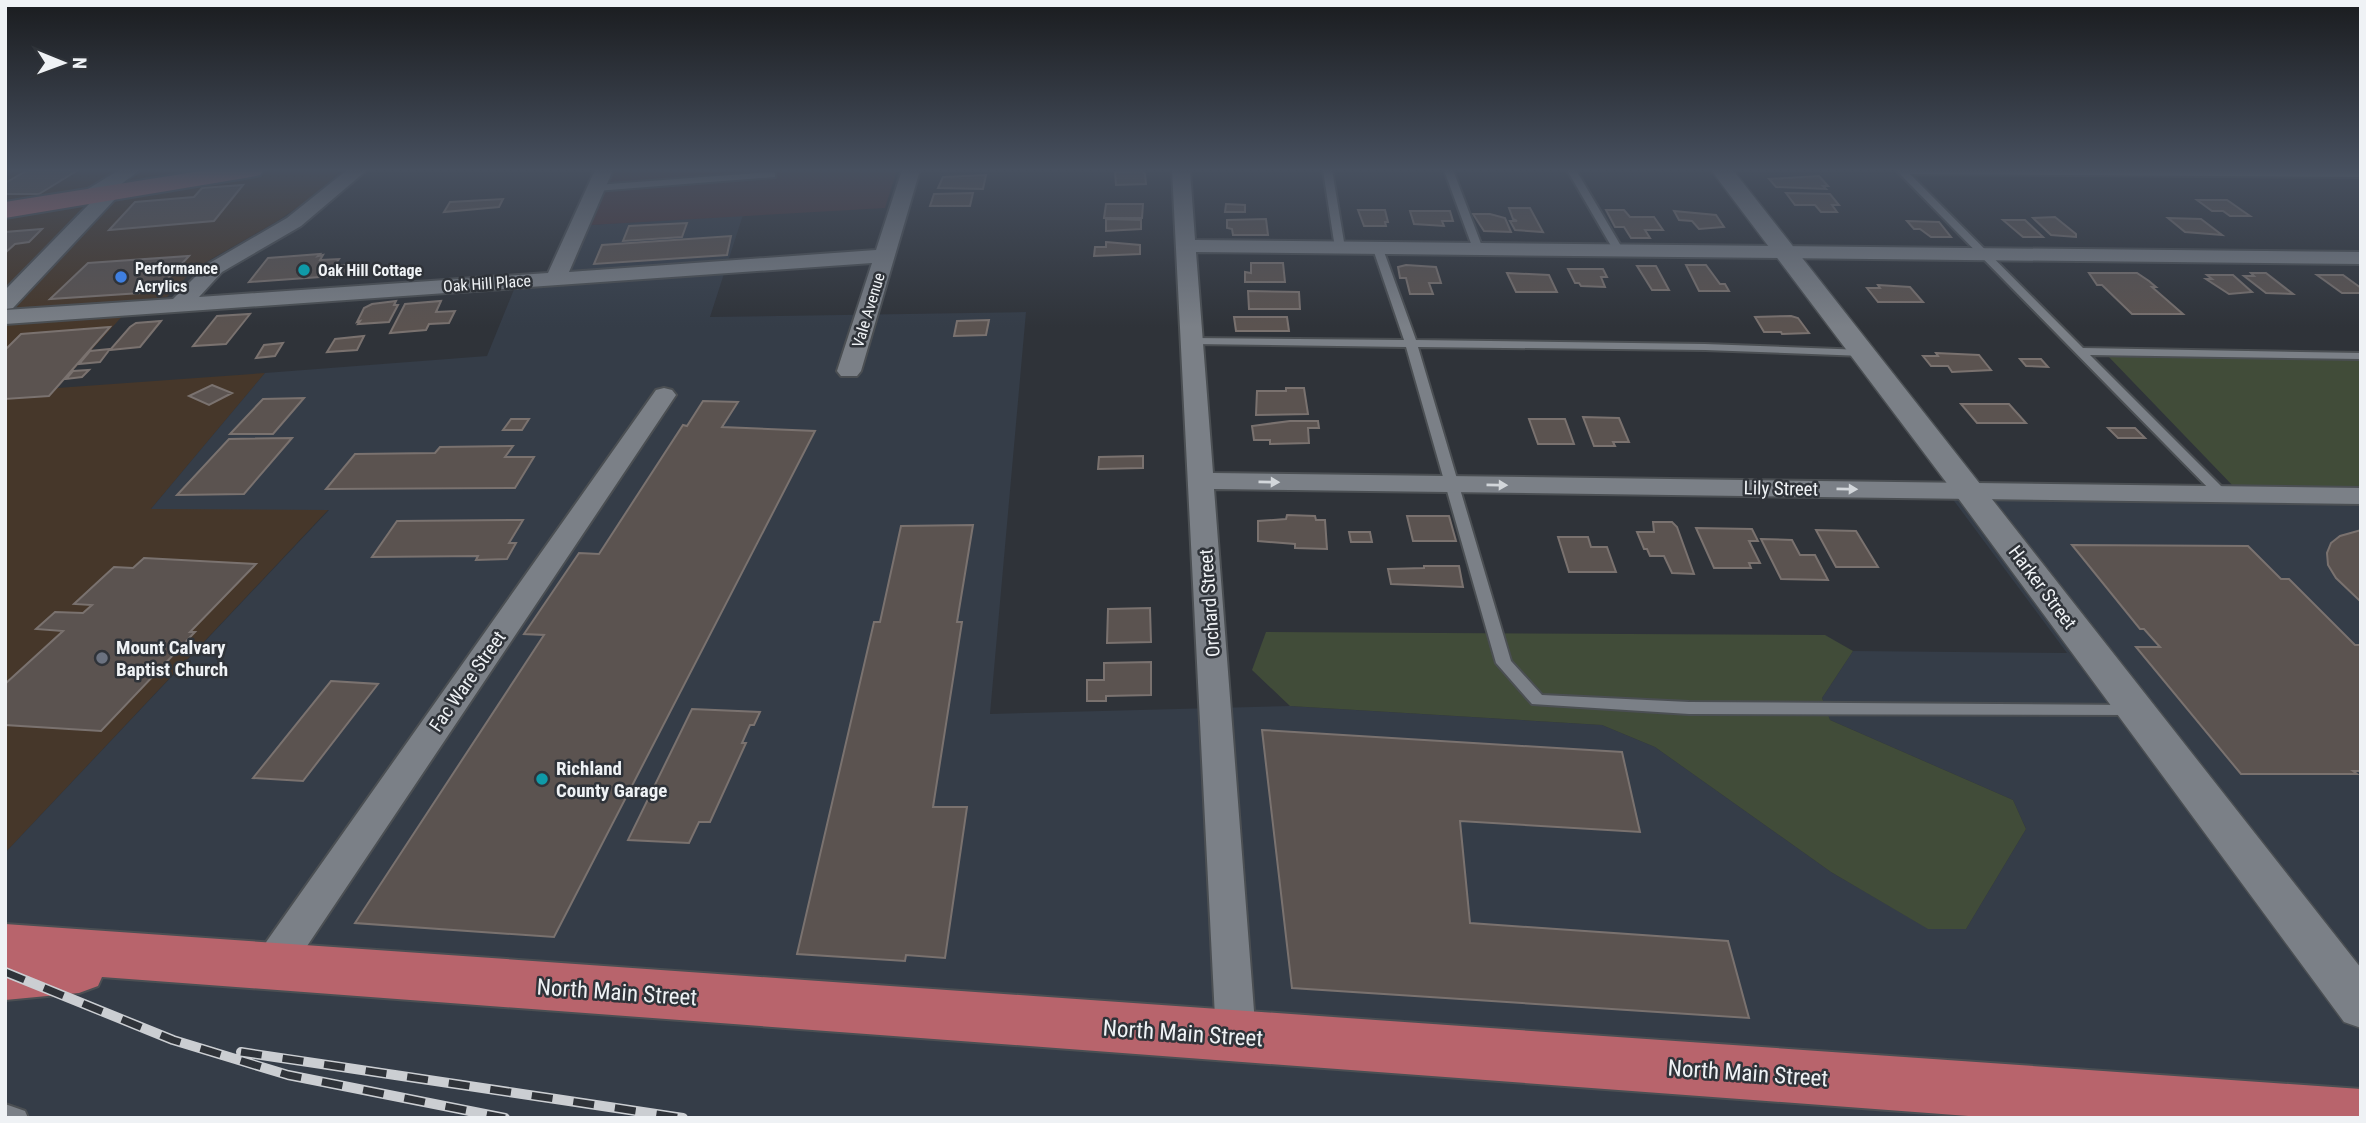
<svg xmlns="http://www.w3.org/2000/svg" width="2366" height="1123" viewBox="0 0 2366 1123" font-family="'Roboto Condensed',sans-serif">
	<rect width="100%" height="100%" fill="#2f3339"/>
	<path fill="#46372a" d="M5 170H342L307 201 276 222 194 269 167 297 137 300 57 388 265 373 151 509H329L5 853Z"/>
	<path fill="#353d48" d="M743 215 710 317 1026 312 990 714 1290 706 1602 725 1655 747 1831 872 1929 929H1966L2026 829 2013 800 1830 720 1822 698 1853 651 2067 653 1940 482 2361 489V1118H5V853L329 510 151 509 265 373 487 356 515 287 566 284 590 225Z"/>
	<path fill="#493438" d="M613 170H897L885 208 590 225Z"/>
	<path fill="#414c39" d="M2107 355 2361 360V489L2234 487Z
		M1266 632 1825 635 1853 651 1822 698 1830 720 2013 800 2026 829 1966 929H1928L1831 872 1655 747 1602 725 1290 706 1252 670Z"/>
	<path fill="#5b5350" stroke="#7a726f" stroke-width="2" d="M28 170H78L39 194H5V183Z
		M1142 171 1145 174 1146 184 1116 185 1115 172Z
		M986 175 983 189 938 188 943 177Z
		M1819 176 1828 186H1823L1826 189 1776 187 1769 179Z
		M243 185 214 221 109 230 135 202 194 197 202 188Z
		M973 193 970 206H930L934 194Z
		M1786 193 1830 194 1839 205H1832L1837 212H1821L1815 205H1795Z
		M503 199 499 207 444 212 450 202Z
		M2197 200H2227L2250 216H2230L2223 211H2212Z
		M1106 204H1143L1142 218H1104Z
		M1226 204 1245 205V212H1225Z
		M1509 208H1530L1543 232 1515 230 1510 221H1517L1513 219Z
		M1358 210H1385L1388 222H1385L1386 226H1364Z
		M1606 210H1624L1630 217H1654L1663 230H1645L1650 238H1631L1624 227H1615Z
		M1410 211H1450L1453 221H1442L1444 226 1414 224Z
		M1674 211 1716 215 1724 227 1699 229 1692 221 1679 220Z
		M1473 214H1490L1505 218 1511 232 1484 231Z
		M2055 217 2076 234V237L2051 235 2033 218Z
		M2168 218 2201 219 2222 235 2185 232Z
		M1106 219 1141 220V229L1106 231Z
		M1266 219 1268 235H1233L1232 229 1227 228V220Z
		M2003 220H2025L2043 237H2023Z
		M1907 221 1939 222 1951 237H1931L1920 229H1914Z
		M687 223 682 237 623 241 629 226Z
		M42 229 29 242 15 244 5 253V232Z
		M731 236 727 255 594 264 602 245Z
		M1106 242 1140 245V254L1094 256 1095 247H1106Z
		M320 254 318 256 323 255 320 260 339 259 334 266 355 264 348 275 249 282 268 258Z
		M189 256 156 292 50 299 88 263Z
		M1251 263H1283L1285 282H1245V272L1251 273Z
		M1406 265 1436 267 1441 283H1429L1433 294H1410L1406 278H1400L1398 267Z
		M1686 265H1706L1720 284H1725L1729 291H1699Z
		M1637 266H1656L1669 290H1652Z
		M1568 269H1603L1607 277H1601L1605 287 1581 286 1579 283H1575Z
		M1507 273 1549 275 1557 292H1516Z
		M2089 273H2137L2149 281 2156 287H2152L2183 314H2132L2102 285H2097Z
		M2251 273H2266L2293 294 2266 293 2244 276H2254Z
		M2207 275H2233L2252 292 2229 294 2206 279H2212Z
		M2317 275H2343L2361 288V293H2342Z
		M1878 285 1910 287 1923 302H1878L1867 288H1880Z
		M1248 291 1299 292 1300 309H1249Z
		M396 301 394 305H398L389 322 358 324 360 321 357 322 364 308 372 304Z
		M441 301 436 312 455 311 449 323 429 324 426 330 390 333 405 304Z
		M250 314 226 344 193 346 217 316Z
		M1791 316 1798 318 1809 333 1782 334 1781 332H1764L1755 317Z
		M1234 317H1287L1289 331H1236Z
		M989 320 986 335 954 336 957 321Z
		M161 321 140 347 110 350 130 327 136 323Z
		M110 327 49 396 5 399V350L21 334Z
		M364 336 357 350 327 352 335 339Z
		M283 343 275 356 256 358 264 345Z
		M110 349 100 362 79 364 90 351Z
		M1936 353 1979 355 1991 370 1952 372 1948 366H1931L1923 356H1938Z
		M2020 359H2041L2048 367 2026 366Z
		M89 370 82 377 66 379 73 371Z
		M212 385 232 393 209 405 189 396Z
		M1286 388H1304L1308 414 1256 415 1257 391H1286Z
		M304 398 273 434H230L263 399Z
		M703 401 738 402 722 427 815 431 554 937 355 923 544 635 524 634 579 553 599 554 683 425 687 426Z
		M1961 404H2009L2026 423H1977Z
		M1583 417 1619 418 1629 442H1613L1615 446H1594Z
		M511 419H529L522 430H503Z
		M1529 419H1565L1574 444H1538Z
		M1290 421H1318L1319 428H1308L1309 443 1270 444V440H1254L1252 426Z
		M2108 428H2135L2145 438H2118Z
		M292 438 244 494 177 495 229 439Z
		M513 446 505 457H534L515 488 326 489 355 454 435 453 440 447Z
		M1143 456V468L1098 469 1099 457Z
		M1287 515 1315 516 1316 520H1325L1327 549 1295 548V544L1258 541V521L1286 519Z
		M1407 516H1449L1456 541H1413Z
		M523 520 509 543H516L507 559 476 560 478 556 372 557 397 521Z
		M1653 522H1672L1677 527 1694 574 1672 573 1664 556H1650L1647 549H1644L1637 532H1654Z
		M973 525 957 622H962L933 807H967L945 958 906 955 905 961 797 954 874 622H880L901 526Z
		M1696 528 1752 529 1758 541H1749L1760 563H1749L1751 568H1714Z
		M1816 530 1856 531 1878 567H1836Z
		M2361 530V602L2336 578 2328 565 2327 553 2331 543 2340 536Z
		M1349 532H1370L1372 542H1351Z
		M1558 537H1588L1591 547H1607L1616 572H1569Z
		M1761 539 1792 540 1800 555H1815L1828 580 1781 579Z
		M2072 545 2248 546 2281 579H2289L2355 645H2361V771H2353L2357 774H2241L2136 647H2160L2144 629H2140Z
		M144 558 256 564 190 632H195L101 731 5 725V684L63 631 36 629 55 612 83 613 92 605 74 604 114 567 133 568Z
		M1424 566H1459L1463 587 1391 584 1388 569 1424 568Z
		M1150 608 1151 642 1107 643 1108 609Z
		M1151 662V695L1106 696V701H1087V680H1104V663Z
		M331 681 378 684 303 781 253 778Z
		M692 709 760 712 754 725H750L742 743H746L710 822H699L689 843 628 840Z
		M1262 730 1622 752 1640 832 1460 821 1470 923 1728 941 1749 1018 1292 988Z"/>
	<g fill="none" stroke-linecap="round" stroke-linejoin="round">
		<defs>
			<path id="service" d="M1323 170H1332L1345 248 1340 251 1335 248Z
				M1444 170H1453L1483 249 1482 251 1473 249Z
				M1567 170H1576L1624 251 1623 253 1614 251Z
				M1896 170 2361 171V177L1910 174 2083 348 2361 353V359L2090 355 2229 494 2222 498 2217 497Z
				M772 172 775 173V177L596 191 591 188 596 185Z
				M1378 246 1383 249 1416 340 1705 344 1864 350 1870 353 1864 356 1705 350 1418 347 1511 661 1542 695 1689 702 2131 705 2137 707 2139 711 2137 715 1689 714 1532 704 1496 663 1406 347 1192 344 1186 341 1192 338 1404 340 1373 249Z
				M5 1104 25 1111 28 1118H5Z"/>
			<path id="minor" d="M119 170H140L116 188 120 192 118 196 13 308 5 309V290L92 201 83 200 81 196 83 192Z
				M347 170H367L301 226 222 272 199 297 548 273 595 170H613L569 272 876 250 902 170H920L861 371 857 376H841L837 371 872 263 5 324V310L173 299 208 264 287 218Z
				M1172 170H1190L1195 240 2361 252V264L1196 252 1213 473 2361 488V504L1214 489 1256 1037 1250 1050 1236 1055 1222 1050 1216 1037Z
				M2351 170H2361V175L2354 174Z
				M664 388 672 390 676 395 285 979 271 984 257 979 252 967 257 955 656 390Z"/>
			<path id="tertiary" d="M1711 170H1733L2361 968V1028L2344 1022 1958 498Z"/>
			<path id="primary" d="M207 170H263L260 175 251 177 5 218V202Z"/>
			<path id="trunk" d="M5 924 2361 1089V1118H1995L102 977 98 986 79 993 5 1000Z"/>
		</defs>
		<use href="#service" stroke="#4b4f53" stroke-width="4"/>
		<use href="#minor" stroke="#4b4f53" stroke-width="4"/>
		<use href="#tertiary" stroke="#4b4f53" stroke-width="3"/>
		<use href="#primary" stroke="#4b4f53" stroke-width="4"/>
		<use href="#trunk" stroke="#4b4f53" stroke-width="4"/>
		<use href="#service" fill="#7b8087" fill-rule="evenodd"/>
		<use href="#minor" fill="#7b8087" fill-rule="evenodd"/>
		<use href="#tertiary" fill="#7b8087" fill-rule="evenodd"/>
		<use href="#primary" fill="#a96b73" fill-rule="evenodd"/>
		<use href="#trunk" fill="#b8646c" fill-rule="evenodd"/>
		<defs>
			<path id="rail" d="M5 972 173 1040 288 1075 505 1118
				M241 1052 683 1118"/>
		</defs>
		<use href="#rail" stroke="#cbced2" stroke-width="10"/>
		<use href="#rail" stroke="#2f3339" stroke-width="7" stroke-dasharray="21" stroke-linecap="butt"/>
	</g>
	<defs><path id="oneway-solid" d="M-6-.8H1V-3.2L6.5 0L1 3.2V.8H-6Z" transform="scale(1.75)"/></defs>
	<g fill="#d2d6da">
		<use href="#oneway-solid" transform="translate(1269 482) rotate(1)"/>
		<use href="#oneway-solid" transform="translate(1497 485) rotate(1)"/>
		<use href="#oneway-solid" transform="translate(1847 489) rotate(1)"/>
	</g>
	<linearGradient id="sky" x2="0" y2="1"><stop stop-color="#1a1c1f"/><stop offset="0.52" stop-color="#47505f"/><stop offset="1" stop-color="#47505f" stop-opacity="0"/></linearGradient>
	<rect width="2366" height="327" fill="url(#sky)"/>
	<g fill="#0f9aa8" stroke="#2f3339" stroke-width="2.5">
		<circle cx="304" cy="270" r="7"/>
		<circle cx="542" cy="779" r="7"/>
	</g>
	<circle fill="#3f7fe0" stroke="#2f3339" stroke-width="2.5" cx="121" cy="277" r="7"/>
	<circle fill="#6b7280" stroke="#2f3339" stroke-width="2.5" cx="102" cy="658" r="7"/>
	<g text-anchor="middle" stroke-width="5" stroke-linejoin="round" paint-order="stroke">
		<g font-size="16" font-weight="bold" fill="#eff2f5" stroke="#2f3339" text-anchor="start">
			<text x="135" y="274">Performance<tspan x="135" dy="18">Acrylics</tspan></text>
			<text x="318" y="276">Oak Hill Cottage</text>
		</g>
		<g font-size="16" fill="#eff2f5" stroke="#2f3339">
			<text transform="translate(487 283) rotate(-4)" y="6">Oak Hill Place</text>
			<text transform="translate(868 310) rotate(-73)" y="6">Vale Avenue</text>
		</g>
		<g font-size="19" fill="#eff2f5" stroke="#2f3339">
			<text transform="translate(1781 488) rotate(1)" y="7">Lily Street</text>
			<text transform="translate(2043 587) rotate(53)" y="7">Harker Street</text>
			<text transform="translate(1209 603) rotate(-94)" y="7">Orchard Street</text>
			<text transform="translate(467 681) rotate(-55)" y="7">Fac Ware Street</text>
		</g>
		<g font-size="19" font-weight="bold" fill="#eff2f5" stroke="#2f3339" text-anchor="start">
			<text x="116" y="654">Mount Calvary<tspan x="116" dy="22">Baptist Church</tspan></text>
			<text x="556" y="775">Richland<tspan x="556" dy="22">County Garage</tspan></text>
		</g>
		<g font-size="23" fill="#eff2f5" stroke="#2f3339">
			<text transform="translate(617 992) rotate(4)" y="8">North Main Street</text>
			<text transform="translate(1183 1033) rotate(4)" y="8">North Main Street</text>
			<text transform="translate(1748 1073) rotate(4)" y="8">North Main Street</text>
		</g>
	</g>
	<rect width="2366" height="1123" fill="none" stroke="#eff2f5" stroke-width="14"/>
	<g transform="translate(63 63) rotate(91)" stroke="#2f3339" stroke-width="5" paint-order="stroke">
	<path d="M0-5L12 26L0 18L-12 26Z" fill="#eff2f5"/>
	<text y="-10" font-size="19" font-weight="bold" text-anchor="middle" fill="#eff2f5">N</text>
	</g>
</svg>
